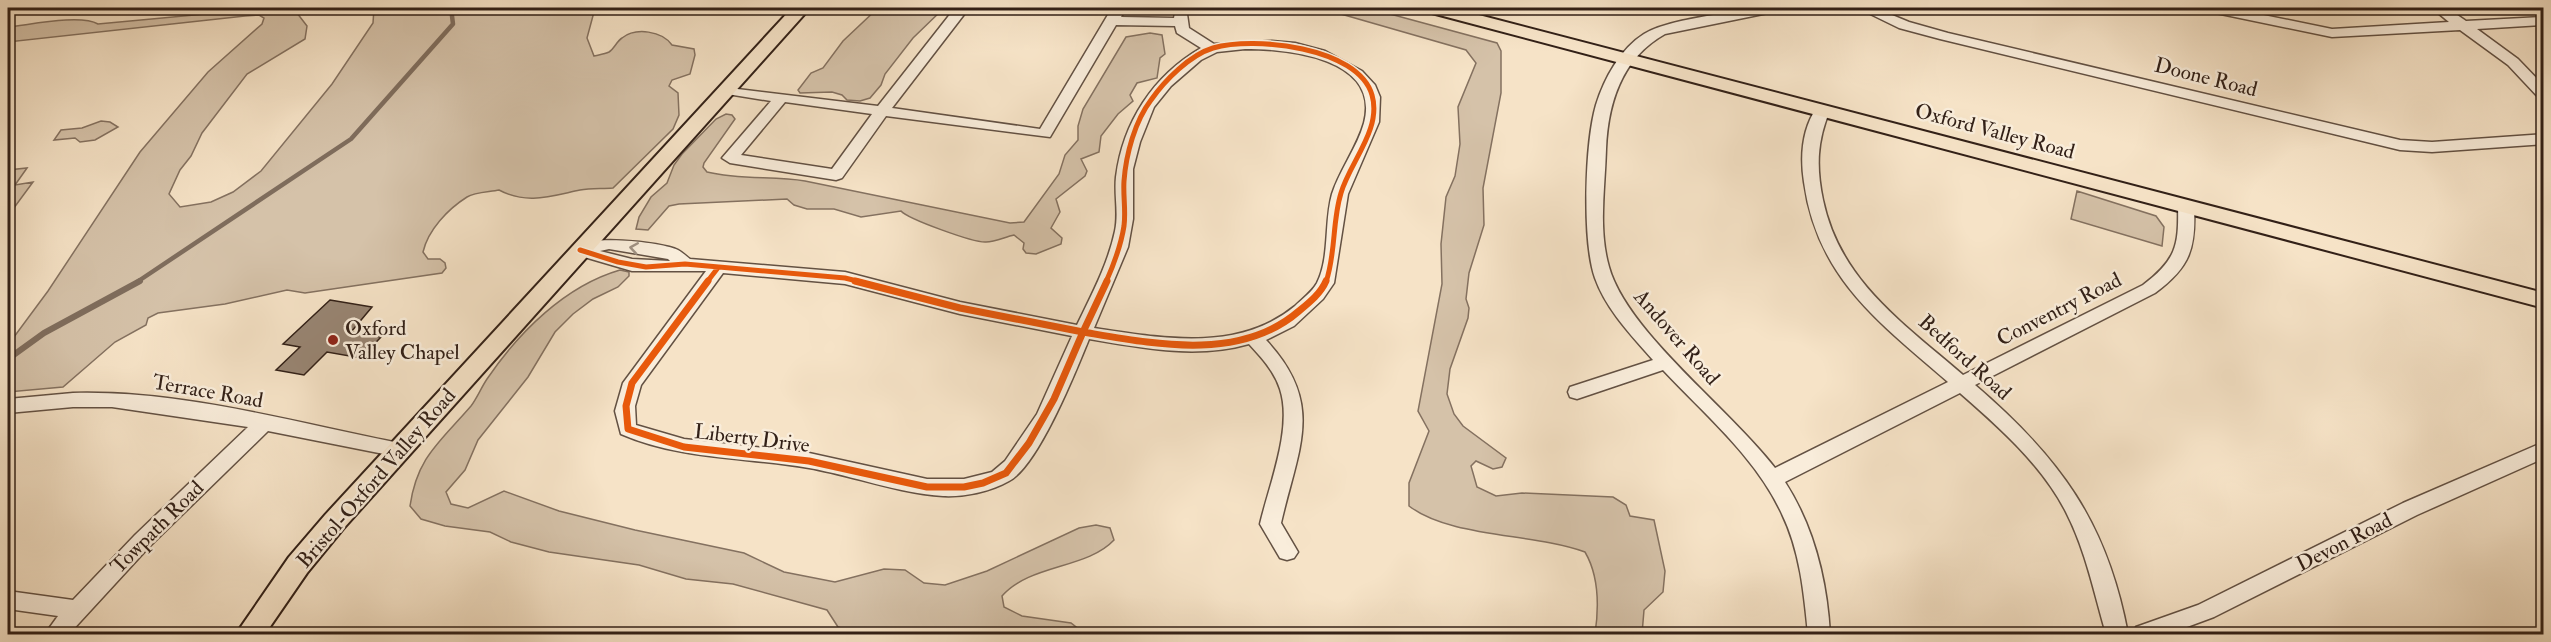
<svg xmlns="http://www.w3.org/2000/svg" width="2551" height="642" viewBox="0 0 2551 642" font-family="'IM FELL Double Pica',serif">
	<rect width="100%" height="100%" fill="#f6e3c7"/>
	<filter id="stains"><feTurbulence type="fractalNoise" baseFrequency=".00333" numOctaves="4"/><feColorMatrix values="0 0 0 0 .2 0 0 0 0 .09 0 0 0 0 .02 0 0 0 .5 -.17"/></filter>
	<radialGradient id="worn" r=".72"><stop offset=".6" stop-color="#630" stop-opacity="0"/><stop offset="1" stop-color="#630" stop-opacity=".3"/></radialGradient>
	<path fill="#d5c2a9" stroke="#847160" stroke-width="1.5" d="M268 8 284 13H297L307 26 305 39 247 74 202 133 191 156 180 170 169 194 180 207 211 202 233 192 261 171 332 84 373 23 374 8H590L594 12 587 38 594 56C598 55 605 54 609 52 614 49 617 41 622 38 636 27 662 31 672 45L694 49 695 55 690 74 672 80 669 86 678 93 679 115 673 129 613 188C603 189 591 188 580 190 551 196 527 205 499 190 490 192 475 192 467 197 448 209 428 230 423 252L428 259H440L445 263 446 268 442 273 305 293 287 290 225 304 158 313 148 318 146 325 115 342 63 387 8 392V345L48 291 140 152 208 72 262 24 264 18 259 15 245 16 8 42V27C29 25 80 14 98 24Z
		M878 8H944L913 38 885 74 881 85 870 98 860 101 847 100 842 95 832 92 800 93 798 90 811 73 823 68 843 41Z
		M1320 8H1368L1497 43 1501 51V93L1483 188 1484 225 1469 273 1466 299 1469 308 1468 318 1450 369 1447 394 1454 414 1463 426 1506 458 1502 467 1493 469 1476 461 1471 466 1477 487 1496 496 1522 493 1613 497 1626 505 1630 516 1654 520 1665 571 1663 592 1644 610 1642 634H1595C1599 607 1599 576 1585 552 1533 533 1451 538 1409 506V483L1429 431 1418 411 1442 284 1441 244 1446 197 1455 176 1460 144 1458 107 1476 63 1466 50Z
		M1150 33 1162 35 1165 54 1160 58 1157 78 1137 83 1130 95 1133 101 1118 114 1101 136 1099 152 1081 159 1087 171 1085 176 1056 199 1060 212 1051 228 1062 238 1061 244 1036 254 1026 253 1023 249 1024 243 1014 235C1005 237 995 242 986 242 974 243 908 219 901 211L861 217 834 209H807L794 205 787 199 679 204 669 206 648 230 636 229 639 217 651 197 667 183 674 165 682 154 716 119 726 114 732 115 735 119 704 163 703 167 707 172C740 180 773 176 805 181L1010 223 1024 222 1059 174 1065 155 1078 140V126L1083 109 1126 37Z
		M101 121 110 122 118 127 95 140 80 142 75 138 54 140 61 130 82 128Z
		M27 168 15 185 33 182 8 216V170Z
		M2077 191 2156 216 2164 227 2162 246 2071 219Z
		M620 270 629 272V276L618 287 593 299 573 314 555 332 528 377 478 440 465 470 446 492 451 504 468 508 504 491 559 511 635 530 744 553 784 572 835 582 884 569 905 570 924 583 945 585 987 571 1079 528 1096 525 1110 528 1114 540C1087 569 1030 564 1002 596L1004 607 1022 616 1071 623 1085 634H860L838 627 827 610 733 584 686 579 639 565 549 552 511 542 490 532 445 526 421 519 410 506C417 457 440 442 471 406 477 398 481 388 487 379 519 332 565 286 620 270Z"/>
	<g fill="none" stroke-linecap="round" stroke-linejoin="round">
		<path stroke="#7f6d5d" stroke-width="4.5" d="M137 282 351 139 453 24 451 8"/>
		<path stroke="#7f6d5d" stroke-width="6" d="M8 359 44 333 140 281"/>
	</g>
	<path fill="#988573" stroke="#322017" stroke-width="1.5" d="M330 300 372 307 351 332 381 337 361 358 327 352 304 375 276 370 300 347 283 344Z"/>
	<g fill="none" stroke-linecap="round" stroke-linejoin="round">
		<defs>
			<path id="minor" d="M955 8H969L892 108 1040 129 1112 8H1126L1121 17 1174 18 1176 8H1190L1187 14 1189 28 1214 44 1272 41 1295 43 1325 51 1362 71 1375 85 1380 97 1379 122 1348 194 1334 283 1323 299 1294 326 1266 340C1326 404 1298 448 1281 523L1298 552 1294 558 1287 560 1280 558 1260 524C1269 485 1293 428 1280 389 1274 371 1262 358 1249 344 1197 359 1141 348 1089 339 1076 371 1038 466 1009 481 990 492 964 497 943 496 897 493 854 476 809 468 745 457 681 460 621 434L615 411 623 383 706 271H632L574 254 571 250C583 233 661 242 678 250 682 252 686 256 690 259L845 272 960 302 1077 325C1092 294 1108 264 1115 231 1119 213 1114 195 1116 177 1123 122 1153 76 1201 48L1177 33 1175 26 1116 25 1050 137 886 116 842 178 836 180 730 163 722 158 771 101 721 93 719 90 721 87 878 106ZM1245 49C1289 49 1381 58 1364 123 1357 148 1340 169 1332 194 1324 222 1330 257 1317 283 1312 292 1302 299 1295 306 1238 353 1161 338 1094 328L1128 247 1133 219V169L1140 142 1154 107 1171 86 1201 60 1217 52ZM785 102 872 114 832 169 741 155ZM609 249 668 259 670 261 632 259 600 251ZM723 273 845 284 960 314 1072 336 1037 414 1005 461 992 472 964 479H927L809 453 684 439 636 425 635 406 641 385Z
				M1755 8H1780L1773 12 1665 34C1622 58 1608 102 1606 149 1605 188 1598 229 1609 267 1627 332 1731 410 1775 468L1948 382C1880 323 1817 278 1804 182 1800 156 1802 129 1817 107H1827L1830 110C1817 141 1816 167 1823 200 1840 281 1903 323 1963 375L2143 285C2176 260 2179 246 2178 206L2186 201 2194 206C2196 249 2190 267 2155 293L1975 385C2060 458 2107 522 2128 634H2106C2094 593 2086 551 2066 512 2042 465 1999 427 1960 393L1785 482C1814 527 1827 581 1830 634H1808C1804 593 1800 551 1782 514 1756 457 1704 414 1663 370L1577 399 1570 397 1568 392 1570 387 1653 360C1631 335 1606 309 1595 278 1582 241 1585 143 1596 105 1604 79 1620 49 1644 34 1669 19 1725 14 1755 8Z
				M1858 8H1875L1909 22 1948 33 2400 140 2432 142 2544 134V144L2432 152 2400 150 1940 39 1899 28Z
				M2204 8H2229L2332 29 2449 22 2432 8H2447L2466 21 2544 17V25L2477 29 2518 59 2544 86V99L2539 98 2508 65 2460 30 2332 37 2211 12Z
				M73 393C182 390 292 422 399 443L406 445 409 450 406 455 399 457 268 431 149 547 69 634H45L58 616 8 609V591L73 600 135 535 248 427 112 407H73L8 413V399Z
				M2544 442V458L2417 515 2214 617 2168 634H2133L2136 627 2198 605 2403 503Z"/>
			<path id="major" d="M792 8H810L343 529 307 573 265 634H236L289 557 325 515Z
				M1425 8H1452L2544 293V308L1428 12Z"/>
		</defs>
		<use href="#minor" stroke="#635143" stroke-width="3"/>
		<use href="#major" stroke="#322017" stroke-width="4"/>
		<use href="#minor" fill="#f9eddb" fill-rule="evenodd"/>
		<use href="#major" fill="#f6e3c7" fill-rule="evenodd"/>
		<defs>
			<path id="cycleway-far1" d="M580 250 618 262 646 267 685 264 845 278 861 282
				M707 282 717 269
				M1106 282C1114 264 1121 245 1124 226 1126 211 1123 196 1124 181 1126 154 1135 121 1151 100 1165 80 1190 55 1213 48 1254 36 1358 47 1372 95 1382 129 1350 162 1341 193 1332 222 1336 253 1326 282"/>
			<path id="cycleway" d="M708 281 632 383 626 406 628 429 684 447 809 461 927 487H964L983 483 1006 473 1029 443 1054 399 1083 332
				M855 281 960 308 1083 332
				M1083 332C1154 344 1240 362 1299 311 1310 302 1321 293 1326 281
				M1083 332 1107 281"/>
		</defs>
		<use href="#cycleway-far1" stroke="#f9eddb" stroke-width="8"/>
		<use href="#cycleway" stroke="#f9eddb" stroke-width="10"/>
		<use href="#cycleway-far1" stroke="#e8590c" stroke-width="5"/>
		<use href="#cycleway" stroke="#e8590c" stroke-width="7"/>
	</g>
	<defs><path id="oneway-chevron" d="M-2-3.5L2.5 0L-2 3.5" fill="none" stroke-width="1.6" stroke-linecap="round" stroke-linejoin="round" transform="scale(1.5)"/></defs>
	<use stroke="#9f9183" href="#oneway-chevron" transform="translate(634 248) rotate(-171)"/>
	<circle fill="#8f2418" stroke="#f9eddb" stroke-width="2" cx="333" cy="340" r="6"/>
	<g text-anchor="middle" stroke-width="5" stroke-linejoin="round" paint-order="stroke">
		<g font-size="21" fill="#322017" stroke="#f9eddb">
			<text transform="translate(2206 77) rotate(14)" y="7">Doone Road</text>
			<text transform="translate(1995 131) rotate(15)" y="7">Oxford Valley Road</text>
			<text transform="translate(2059 309) rotate(-27)" y="7">Conventry Road</text>
			<text transform="translate(1677 337) rotate(49)" y="7">Andover Road</text>
			<text transform="translate(1965 357) rotate(42)" y="7">Bedford Road</text>
			<text transform="translate(208 391) rotate(10)" y="7">Terrace Road</text>
			<text transform="translate(752 438) rotate(7)" y="7">Liberty Drive</text>
			<text transform="translate(376 478) rotate(-49)" y="7">Bristol-Oxford Valley Road</text>
			<text transform="translate(157 527) rotate(-45)" y="7">Towpath Road</text>
			<text transform="translate(2344 542) rotate(-27)" y="7">Devon Road</text>
		</g>
		<g font-size="21" fill="#322017" stroke="#f9eddb" text-anchor="start">
			<text x="345" y="335">Oxford<tspan x="345" dy="24">Valley Chapel</tspan></text>
		</g>
	</g>
	<rect width="2551" height="642" fill="none" stroke="#f6e3c7" stroke-width="30"/>
	<rect x="9" y="9" width="2533" height="624" fill="none" stroke="#322017" stroke-width="3"/>
	<rect x="15" y="15" width="2521" height="612" fill="none" stroke="#322017" stroke-width="1.5"/>
	<rect width="100%" height="100%" filter="url(#stains)"/>
	<rect width="100%" height="100%" fill="url(#worn)"/>
</svg>
